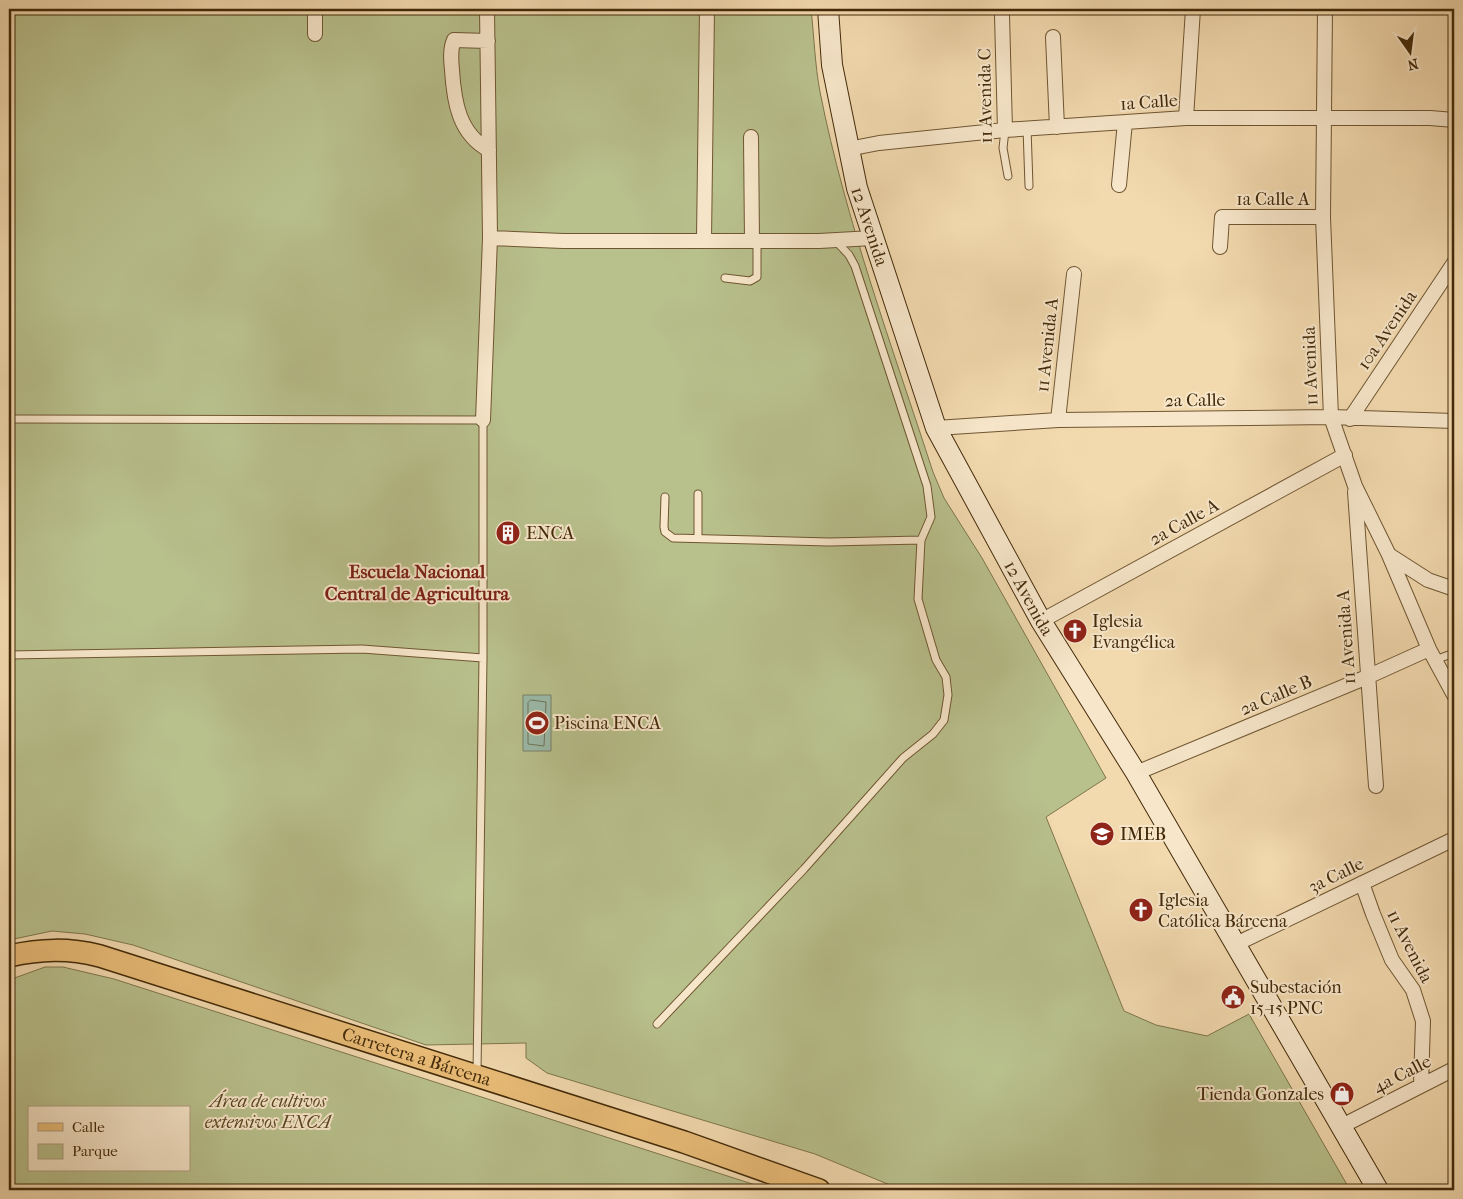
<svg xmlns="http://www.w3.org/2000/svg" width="1463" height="1199" viewBox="0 0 1463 1199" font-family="'IM FELL French Canon',serif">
	<rect width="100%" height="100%" fill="#f2d9ae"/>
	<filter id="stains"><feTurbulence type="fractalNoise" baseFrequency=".004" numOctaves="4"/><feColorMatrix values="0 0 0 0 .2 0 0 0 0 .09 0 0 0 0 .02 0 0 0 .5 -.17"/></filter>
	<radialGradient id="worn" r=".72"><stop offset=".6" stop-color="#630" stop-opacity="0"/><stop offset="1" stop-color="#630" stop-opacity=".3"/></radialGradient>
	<path fill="#b8c08c" stroke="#7e754a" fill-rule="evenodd" d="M9 9H811C814 36 815 65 820 92 846 222 892 346 933 472L944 498 982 558 1106 778 1046 817 1124 1011 1156 1025 1207 1036 1249 1014 1350 1190H902L815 1154 547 1073 526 1058V1043L426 1045 133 945 85 934 52 931 9 940Z
		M45 967H63L114 979 771 1190H9V980ZM29 1108H189V1170H29Z"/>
	<path fill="#9bbaa9" stroke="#788069" d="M523 695H551V751H523Z"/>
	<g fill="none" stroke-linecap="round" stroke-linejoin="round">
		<path stroke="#6f7259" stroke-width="1" d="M531 700 546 702 544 746 528 744V703Z"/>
		<defs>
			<path id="lane" d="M1027 128 1029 186
				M1005 130 1003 148 1008 176
				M725 278 750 281 757 277V240
				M9 419 483 420V658L477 1073
				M665 497 664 527 665 532 673 538 829 542 921 540 931 517 927 486 855 266 849 255 835 240
				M698 538V494
				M9 655 362 649 483 658
				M1435 660 1454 653
				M657 1024 804 869 903 758 933 734 944 720 948 695 946 677 936 660 918 599 921 540"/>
			<path id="street" d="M315 9V34
				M487 9 490 238
				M1325 9 1323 217 1331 417 1355 486 1389 555 1429 649 1454 695
				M1002 15 1005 130
				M1053 37 1057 127
				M488 41 454 40C450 49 451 60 452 70 454 102 459 134 489 150
				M1186 118 1193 9
				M751 137 752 240
				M848 149 879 143 1005 130 1186 118H1430L1454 120
				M1119 185 1125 122
				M704 239 707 9
				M1220 247 1222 217H1323
				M1350 419 1454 263
				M483 420 490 238 563 241H819L873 238
				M1058 420 1074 274
				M936 428 1058 420 1331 417 1454 421
				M1355 492 1376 786
				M1389 555 1428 580 1454 589
				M1041 621 1345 455
				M1136 773 1367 677 1429 649
				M1362 883 1373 914 1392 960 1413 990 1423 1021 1421 1085
				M1234 945 1454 839
				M1340 1127 1454 1069"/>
			<g id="secondary">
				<path id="s1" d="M828 9 832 65 857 188 936 428 1041 621 1136 773 1378 1190"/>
			</g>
			<g id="primary">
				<path id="s2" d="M9 956C41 949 68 948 100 956L684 1142 819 1190"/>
			</g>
		</defs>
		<use href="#lane" stroke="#6f5632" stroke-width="9"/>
		<use href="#street" stroke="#6f5632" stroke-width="16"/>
		<use href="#secondary" stroke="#432a09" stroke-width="22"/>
		<use href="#primary" stroke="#432a09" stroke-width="24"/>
		<use href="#lane" stroke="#f7e6ca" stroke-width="7"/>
		<use href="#street" stroke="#f7e6ca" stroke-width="14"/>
		<use href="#secondary" stroke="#f7e6ca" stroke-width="20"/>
		<use href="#primary" stroke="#e9bc77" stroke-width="21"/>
	</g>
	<defs>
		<symbol id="building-disc" viewBox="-11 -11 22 22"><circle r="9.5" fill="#8f2418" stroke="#f7e6ca"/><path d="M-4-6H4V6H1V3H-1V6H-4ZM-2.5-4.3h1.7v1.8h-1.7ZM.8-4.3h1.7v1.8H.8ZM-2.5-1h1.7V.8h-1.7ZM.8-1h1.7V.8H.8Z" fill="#fff"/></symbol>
		<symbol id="church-disc" viewBox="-11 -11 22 22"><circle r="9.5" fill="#8f2418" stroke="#f7e6ca"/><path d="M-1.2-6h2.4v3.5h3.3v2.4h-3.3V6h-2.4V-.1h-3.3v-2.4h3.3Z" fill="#fff"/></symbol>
		<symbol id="stadium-disc" viewBox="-11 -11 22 22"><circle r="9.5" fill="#8f2418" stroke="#f7e6ca"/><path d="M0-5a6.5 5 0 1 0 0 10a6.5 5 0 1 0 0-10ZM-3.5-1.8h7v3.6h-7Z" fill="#fff"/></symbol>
		<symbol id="school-disc" viewBox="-11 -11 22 22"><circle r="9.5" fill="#8f2418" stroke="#f7e6ca"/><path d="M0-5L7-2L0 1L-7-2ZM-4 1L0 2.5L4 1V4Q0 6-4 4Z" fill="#fff"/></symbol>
		<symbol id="civic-disc" viewBox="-11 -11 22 22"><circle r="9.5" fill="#8f2418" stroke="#f7e6ca"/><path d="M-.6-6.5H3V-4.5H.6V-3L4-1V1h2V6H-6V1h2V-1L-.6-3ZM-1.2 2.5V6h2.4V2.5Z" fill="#fff"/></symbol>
		<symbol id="shop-disc" viewBox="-11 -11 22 22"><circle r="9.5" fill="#8f2418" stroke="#f7e6ca"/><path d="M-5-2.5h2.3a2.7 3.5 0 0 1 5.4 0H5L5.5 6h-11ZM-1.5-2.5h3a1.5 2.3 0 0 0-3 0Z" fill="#fff"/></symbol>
	</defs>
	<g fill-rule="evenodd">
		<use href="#building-disc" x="494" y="519" width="28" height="28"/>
		<use href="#church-disc" x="1061" y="617" width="28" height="28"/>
		<use href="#stadium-disc" x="523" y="709" width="28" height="28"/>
		<use href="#school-disc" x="1088" y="820" width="28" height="28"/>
		<use href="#church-disc" x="1127" y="896" width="28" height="28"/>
		<use href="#civic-disc" x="1219" y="983" width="28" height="28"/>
		<use href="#shop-disc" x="1328" y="1080" width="28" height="28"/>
	</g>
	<g text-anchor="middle" stroke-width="4" stroke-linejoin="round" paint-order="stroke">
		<g font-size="18" fill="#432a09" stroke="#f7e6ca">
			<text transform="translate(985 96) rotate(-91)" y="6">11 Avenida C</text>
			<text transform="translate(1149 102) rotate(-4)" y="6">1a Calle</text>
			<text x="1273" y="205">1a Calle A</text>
			<text dy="6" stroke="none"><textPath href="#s1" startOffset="222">12 Avenida</textPath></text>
			<text transform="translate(1387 330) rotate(-56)" y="6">10a Avenida</text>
			<text transform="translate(1047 345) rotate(-84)" y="6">11 Avenida A</text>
			<text transform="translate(1310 366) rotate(-92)" y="6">11 Avenida</text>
			<text transform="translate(1195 400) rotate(-1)" y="6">2a Calle</text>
			<text transform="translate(1184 522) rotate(-29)" y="6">2a Calle A</text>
			<text dy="6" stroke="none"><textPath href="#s1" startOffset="628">12 Avenida</textPath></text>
			<text transform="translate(1346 637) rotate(-94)" y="6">11 Avenida A</text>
			<text transform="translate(1276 695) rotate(-23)" y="6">2a Calle B</text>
			<text transform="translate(1336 875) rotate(-26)" y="6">3a Calle</text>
			<text transform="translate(1410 946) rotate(63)" y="6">11 Avenida</text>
			<text dy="6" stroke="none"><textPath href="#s2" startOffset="424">Carretera a Bárcena</textPath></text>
			<text transform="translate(1402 1074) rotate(-27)" y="6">4a Calle</text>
		</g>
		<g font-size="18" fill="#432a09" stroke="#f7e6ca" text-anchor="start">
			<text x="526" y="539">ENCA</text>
			<text x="1092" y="627">Iglesia<tspan x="1092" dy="21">Evangélica</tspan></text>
			<text x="554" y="729">Piscina ENCA</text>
			<text x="1120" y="840">IMEB</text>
			<text x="1158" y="906">Iglesia<tspan x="1158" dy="21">Católica Bárcena</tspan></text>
			<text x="1250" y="993">Subestación<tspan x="1250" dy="21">15-15 PNC</tspan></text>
			<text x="1324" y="1100" text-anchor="end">Tienda Gonzales</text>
		</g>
		<g font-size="18" font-style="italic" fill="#5a4823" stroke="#f7e6ca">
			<text x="268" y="1107">Área de cultivos<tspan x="268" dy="21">extensivos ENCA</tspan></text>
		</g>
		<g font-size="19" font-weight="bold" fill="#7a1f14" stroke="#f7e6ca">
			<text x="417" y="578">Escuela Nacional<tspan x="417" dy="22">Central de Agricultura</tspan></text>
		</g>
	</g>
	<rect width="1463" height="1199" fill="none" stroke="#f2d9ae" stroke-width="30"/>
	<rect x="10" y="10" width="1443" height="1179" fill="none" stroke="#432a09" stroke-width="2.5"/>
	<rect x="15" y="15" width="1433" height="1169" fill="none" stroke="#432a09"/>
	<rect x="28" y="1106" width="162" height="65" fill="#f7e6ca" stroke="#af9b7d"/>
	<rect x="38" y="1123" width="25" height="8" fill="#e9bc77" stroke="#af9b7d"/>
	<text x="72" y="1132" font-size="15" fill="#432a09">Calle</text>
	<rect x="38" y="1144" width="25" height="15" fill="#b8c08c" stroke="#af9b7d"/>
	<text x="72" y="1156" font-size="15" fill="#432a09">Parque</text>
	<g transform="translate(1410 52) rotate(166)" stroke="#f7e6ca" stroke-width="4" paint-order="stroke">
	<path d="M0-4L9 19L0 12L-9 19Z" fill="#432a09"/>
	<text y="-8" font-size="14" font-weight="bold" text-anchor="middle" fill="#432a09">N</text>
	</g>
	<rect width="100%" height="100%" filter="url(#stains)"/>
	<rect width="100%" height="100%" fill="url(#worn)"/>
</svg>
